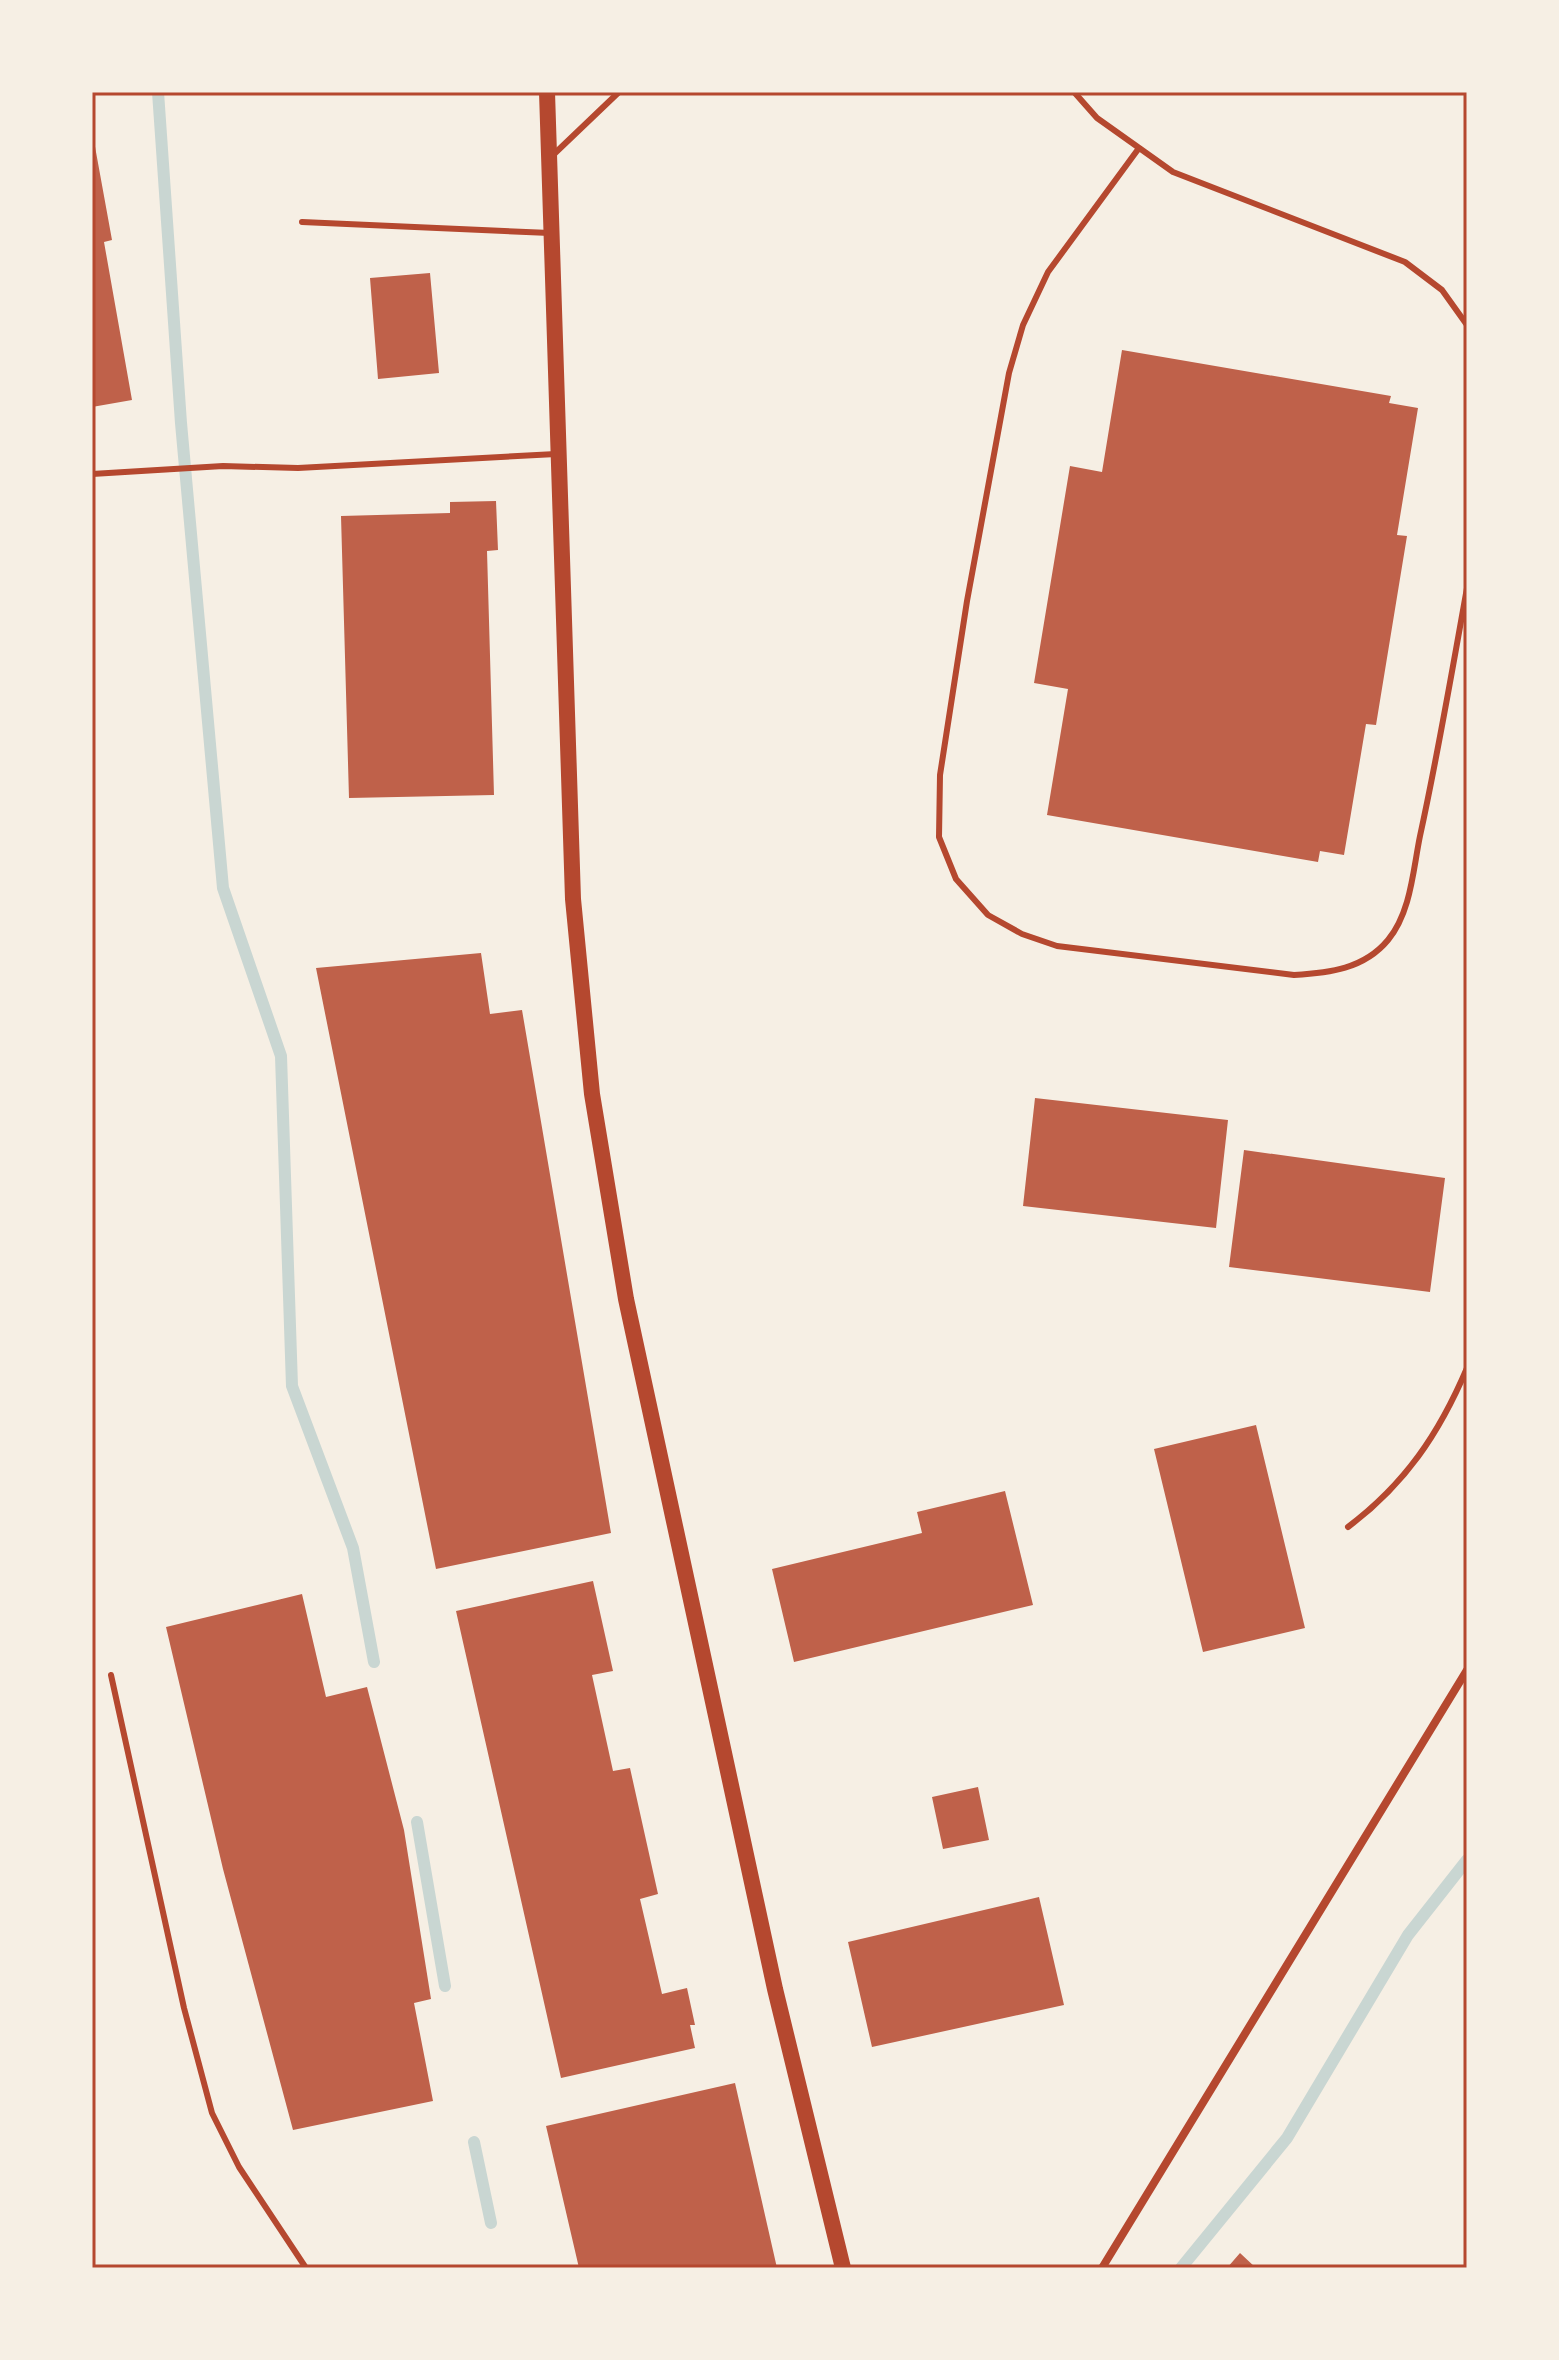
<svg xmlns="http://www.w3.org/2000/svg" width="1559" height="2360" viewBox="0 0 1559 2360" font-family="'Work Sans',sans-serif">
	<rect width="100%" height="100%" fill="#f6efe4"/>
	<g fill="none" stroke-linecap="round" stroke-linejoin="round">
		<path stroke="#c9d6d2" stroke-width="12" d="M158 92 181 423 223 888 281 1056 292 1386 353 1548 374 1662
			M417 1822 445 1986
			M474 2142 491 2223
			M1181 2268 1287 2138 1408 1935 1467 1860"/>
	</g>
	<path fill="#bf614a" d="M92 130 112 240 104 242 132 400 92 407Z
		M430 273 439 373 378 379 370 278Z
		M1122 350 1391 396 1389 403 1418 408 1397 535 1407 536 1376 725 1366 724 1344 855 1320 851 1318 862 1047 815 1068 689 1034 683 1070 466 1102 472Z
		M496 501 498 550 487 551 494 795 349 798 341 516 450 513V502Z
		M481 953 490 1014 522 1010 611 1533 436 1569 316 968Z
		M1035 1098 1228 1120 1216 1228 1023 1206Z
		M1244 1150 1445 1178 1430 1292 1229 1267Z
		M1256 1425 1305 1628 1203 1652 1154 1449Z
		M1005 1491 1033 1605 794 1662 772 1569 922 1533 917 1512Z
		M593 1581 613 1671 592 1675 613 1771 630 1768 658 1894 640 1899 662 1994 687 1988 695 2025H690L695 2048 561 2078 456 1611Z
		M302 1594 326 1697 367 1687 404 1830 431 1999 414 2003 433 2101 293 2130 223 1869 166 1627Z
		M978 1787 989 1840 943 1849 932 1797Z
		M1039 1897 1064 2005 872 2047 848 1942Z
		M735 2083 777 2268H579L546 2126Z
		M1240 2253 1256 2268H1227Z"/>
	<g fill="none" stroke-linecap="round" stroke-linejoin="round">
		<path stroke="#b5482f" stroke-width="6" d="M1074 92 1097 118 1173 172 1405 262 1442 290 1467 325
			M1139 148 1048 272 1023 325 1009 373 967 601 940 775 939 837 956 879 988 915 1022 934 1057 946 1294 975C1329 973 1364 969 1388 940 1411 912 1413 870 1420 836 1438 754 1452 671 1467 588
			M552 156 619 92
			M302 222 550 233
			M92 474 223 466 298 468 556 454
			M1348 1527C1405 1484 1439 1434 1467 1368
			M111 1675 184 2008 212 2113 239 2167 306 2268"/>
		<path stroke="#b5482f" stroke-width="8" d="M1102 2268 1467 1670"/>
		<path stroke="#b5482f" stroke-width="16" d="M547 92 573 899 592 1094 626 1299 775 1989 843 2268"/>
	</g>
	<rect width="1559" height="2360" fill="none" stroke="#f6efe4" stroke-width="188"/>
	<rect x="94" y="94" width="1371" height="2172" fill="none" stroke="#b5482f" stroke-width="3"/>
</svg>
